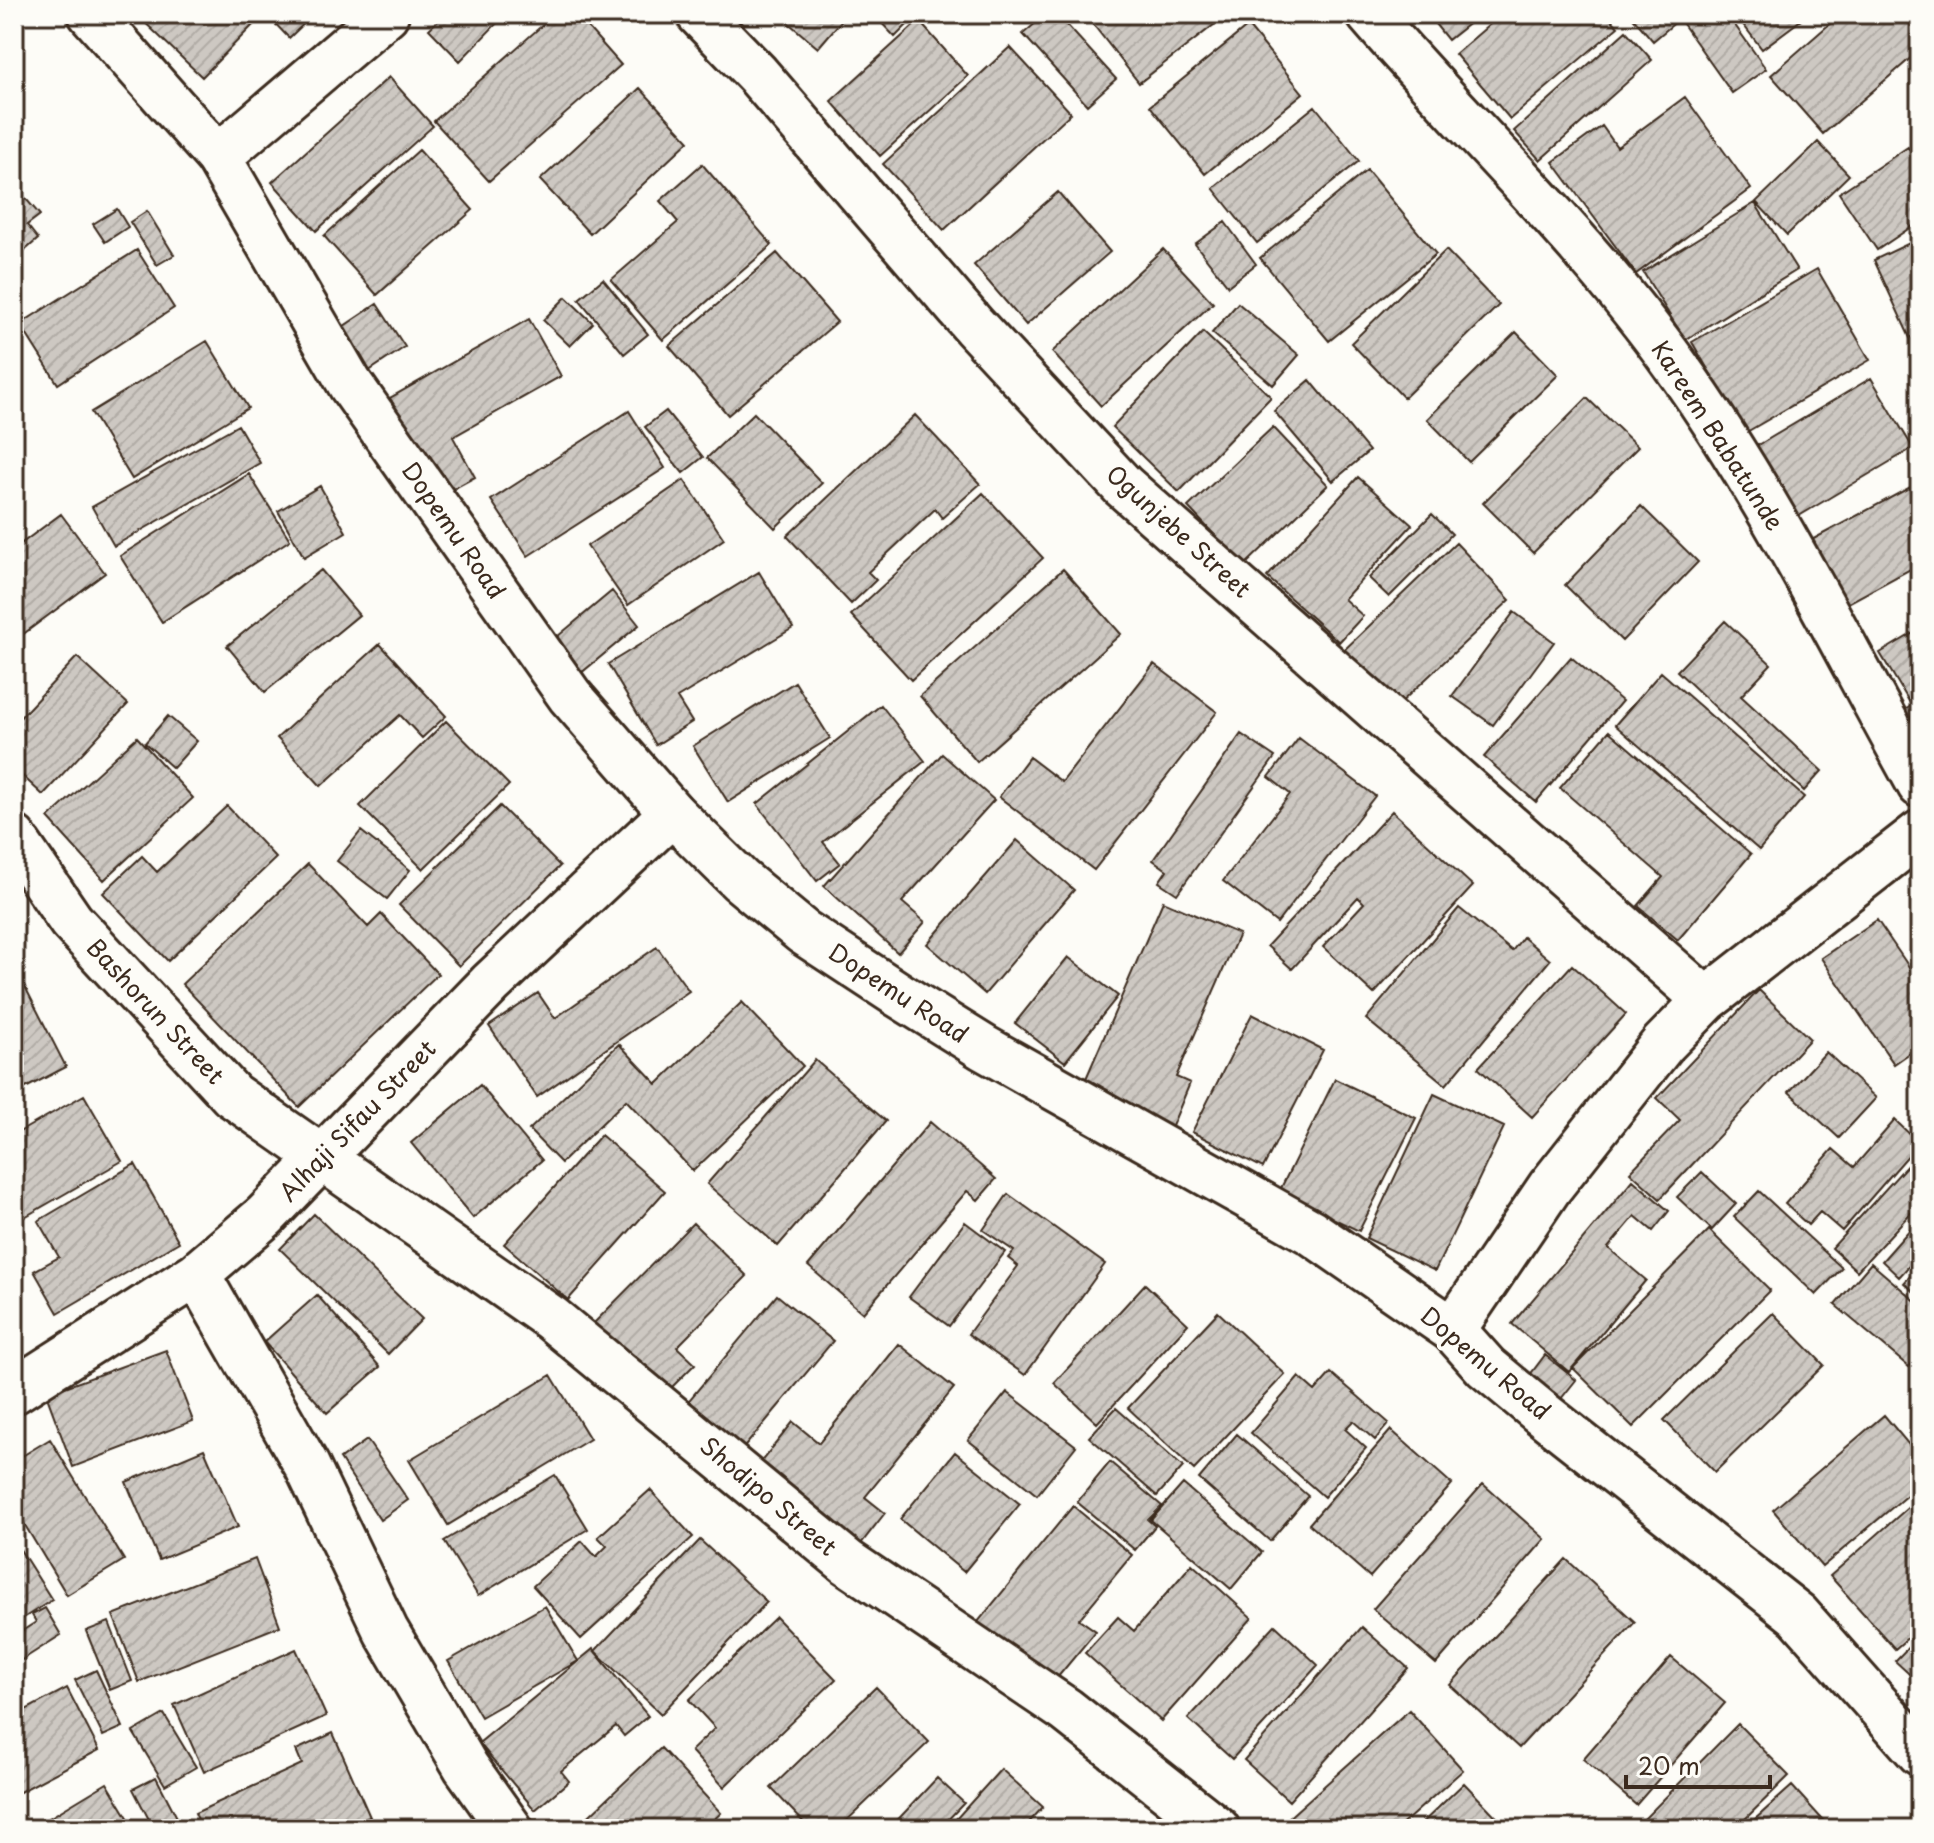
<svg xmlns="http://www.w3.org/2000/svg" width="1934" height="1843" viewBox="0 0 1934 1843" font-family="'Playpen Sans',sans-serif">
	<defs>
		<pattern id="building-hatch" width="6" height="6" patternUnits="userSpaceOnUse" patternTransform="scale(2)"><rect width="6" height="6" fill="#cdc8c2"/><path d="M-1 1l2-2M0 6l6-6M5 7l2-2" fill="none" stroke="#b1aca6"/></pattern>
	</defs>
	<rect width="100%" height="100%" fill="#fdfcf7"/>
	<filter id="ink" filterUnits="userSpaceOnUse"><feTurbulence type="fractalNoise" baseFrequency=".0125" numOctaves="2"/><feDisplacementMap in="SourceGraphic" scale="16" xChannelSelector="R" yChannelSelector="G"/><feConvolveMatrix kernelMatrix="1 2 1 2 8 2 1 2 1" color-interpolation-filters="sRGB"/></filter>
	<g filter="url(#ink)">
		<path fill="url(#building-hatch)" stroke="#3b2a1e" stroke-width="2" d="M136 14H250L257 21 202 77Z
			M266 14H314L289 38Z
			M445 14H501L503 17 460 61 429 29Z
			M555 14H576L621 65 489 181 434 121Z
			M778 14H847L818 48Z
			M873 14H918L895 37Z
			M1046 14H1057L1116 79 1087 105 1023 34Z
			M1085 14H1228L1139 83Z
			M1427 14H1481L1448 40Z
			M1502 14H1607L1618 27 1510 119 1455 54Z
			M1630 14H1683L1684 15 1653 41Z
			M1690 14H1727L1766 69 1732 93 1681 21Z
			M1735 14H1809L1762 49Z
			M1841 14H1912L1920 23V50L1823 134 1771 75Z
			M919 21 968 76 880 156 831 101Z
			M1248 26 1303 93 1205 174 1150 106Z
			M1626 31 1652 60 1540 160 1514 131Z
			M1010 47 1071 113 944 230 883 164Z
			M389 77 433 126 316 231 272 182Z
			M640 88 689 141 590 234 540 180Z
			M1685 97 1751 189 1636 274 1553 162 1602 126 1617 147Z
			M1315 106 1359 161 1257 243 1213 188Z
			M1818 142 1849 175 1787 235 1756 202Z
			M1908 147 1920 166V221L1877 250 1839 193Z
			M419 150 473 210 377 295 324 236Z
			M702 164 772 245 663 340 611 280 678 222 660 201Z
			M1367 170 1436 254 1329 341 1260 258Z
			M14 185 40 215 27 225 38 239 14 260Z
			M1058 192 1110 252 1026 325 974 265Z
			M1755 203 1797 270 1685 340 1643 272Z
			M117 209 128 227 105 242 93 224Z
			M147 211 174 255 157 265 130 222Z
			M1225 222 1256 264 1228 286 1195 244Z
			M1920 238V333L1910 338 1874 260Z
			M1163 249 1213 303 1101 406 1052 352Z
			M137 250 174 308 58 384 20 324Z
			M1446 250 1499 305 1404 398 1351 343Z
			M777 253 837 322 728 415 669 346Z
			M1817 269 1870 360 1745 433 1692 342Z
			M603 279 648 334 624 354 579 299Z
			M566 297 593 323 570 346 543 320Z
			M1238 303 1299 355 1273 385 1212 333Z
			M377 304 405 347 366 373 338 330Z
			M529 319 561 376 453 437 475 477 444 494 390 398Z
			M1203 332 1271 397 1179 492 1112 427Z
			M1516 332 1558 375 1469 462 1427 419Z
			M207 341 248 408 132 479 91 412Z
			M1871 378 1913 448 1799 516 1757 446Z
			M1310 380 1369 451 1333 481 1274 411Z
			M1587 398 1638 447 1533 553 1483 503Z
			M629 411 665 468 528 556 491 500Z
			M666 411 703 457 683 473 645 427Z
			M754 413 822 483 775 528 707 458Z
			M915 415 980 484 942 518 935 509 868 572 876 580 851 604 787 536Z
			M238 425 260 463 114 546 92 507Z
			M1273 427 1328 485 1244 566 1188 507Z
			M249 474 290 540 162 622 120 556Z
			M1358 477 1412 525 1344 599 1363 616 1339 642 1267 577Z
			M684 480 724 539 628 605 587 546Z
			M1920 482V564L1841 607 1806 543Z
			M320 486 346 532 304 557 278 511Z
			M983 493 1043 558 911 680 851 615Z
			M1641 506 1698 562 1622 641 1565 585Z
			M61 514 105 573 14 641V572L18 569 14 549Z
			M1432 514 1452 534 1389 597 1369 578Z
			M1456 543 1510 600 1396 707 1343 651Z
			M1063 569 1121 634 977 762 920 696Z
			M321 570 359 615 265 692 227 646Z
			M759 572 793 628 677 698 692 722 656 745 608 664Z
			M612 591 639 625 580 674 552 641Z
			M1514 612 1554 642 1493 725 1452 696Z
			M1725 621 1771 664 1741 696 1822 771 1804 791 1677 671Z
			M1920 629V697L1910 703 1880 653Z
			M380 644 446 716 422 738 400 715 321 786 277 738Z
			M77 657 128 704 43 795 14 768V724Z
			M1571 657 1622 701 1536 802 1484 757Z
			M1154 664 1217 712 1094 870 999 797 1029 757 1062 782Z
			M1661 672 1804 797 1759 850 1615 725Z
			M795 682 830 738 728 802 693 746Z
			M1920 701V735L1916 737 1901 712Z
			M881 705 925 761 823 842 840 863 817 881 757 804Z
			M168 716 197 741 173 768 145 743Z
			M446 721 509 785 423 869 360 806Z
			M1609 731 1751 854 1678 940 1638 906 1663 877 1560 788Z
			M1241 734 1275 757 1177 894 1159 882 1167 870 1153 860Z
			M137 737 193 798 104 880 48 818Z
			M1299 738 1375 796 1277 923 1223 881 1290 794 1269 777Z
			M942 754 994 800 902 902 925 922 898 953 824 886Z
			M227 806 276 858 168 961 103 893 142 856 157 872Z
			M500 806 560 866 459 966 399 905Z
			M1392 811 1473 886 1374 994 1323 947 1364 903 1358 897 1292 969 1267 946Z
			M361 831 410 870 387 899 337 861Z
			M1017 840 1074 890 985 994 927 944Z
			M308 864 368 927 381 914 438 974 299 1107 182 984Z
			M1163 901 1239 934 1176 1077 1190 1083 1168 1136 1078 1097Z
			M1459 908 1512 951 1523 937 1550 960 1446 1085 1366 1019Z
			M1877 920 1920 983V1046L1894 1064 1821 958Z
			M657 947 689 991 537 1097 489 1026 538 993 555 1018Z
			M1068 957 1118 996 1065 1062 1015 1023Z
			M1572 965 1626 1014 1532 1117 1478 1068Z
			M19 975 66 1067 14 1094V977Z
			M1759 990 1810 1039 1660 1199 1630 1172 1680 1120 1657 1098Z
			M742 1002 803 1066 693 1171 626 1100 561 1163 529 1130 619 1044 657 1084Z
			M1252 1014 1323 1050 1263 1168 1192 1132Z
			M1826 1052 1876 1098 1839 1138 1789 1092Z
			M815 1060 886 1121 778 1246 707 1184Z
			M1335 1079 1416 1118 1359 1231 1279 1192Z
			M480 1085 542 1160 473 1218 411 1143Z
			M1434 1094 1504 1127 1435 1271 1366 1238Z
			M84 1095 122 1161 14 1223V1135Z
			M1895 1120 1919 1143 1842 1231 1820 1212 1808 1225 1785 1204 1833 1149 1854 1167Z
			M930 1122 996 1179 978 1200 967 1191 863 1313 808 1266Z
			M601 1135 665 1191 568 1300 504 1244Z
			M1920 1151V1203L1857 1271 1832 1248Z
			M135 1164 179 1242 58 1313 34 1271 59 1257 38 1221Z
			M1702 1172 1736 1204 1712 1230 1677 1197Z
			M1633 1180 1669 1211 1653 1231 1635 1216 1608 1248 1646 1280 1569 1372 1512 1324Z
			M1759 1191 1842 1268 1816 1295 1734 1217Z
			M1008 1194 1105 1264 1025 1375 968 1334 1018 1266 1008 1258 1014 1251 983 1230Z
			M314 1214 422 1319 388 1354 280 1249Z
			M1920 1218V1254L1899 1277 1882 1261Z
			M965 1222 1005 1252 949 1326 909 1297Z
			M693 1223 747 1276 677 1347 695 1364 664 1395 593 1324Z
			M1709 1230 1770 1290 1633 1427 1573 1368Z
			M1871 1263 1920 1305V1353L1909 1367 1835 1305Z
			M1920 1265V1297L1904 1283Z
			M1145 1284 1188 1324 1097 1423 1054 1383Z
			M317 1295 380 1367 327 1413 264 1342Z
			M777 1295 833 1341 741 1451 685 1405Z
			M1218 1312 1285 1374 1194 1470 1128 1408Z
			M1773 1313 1824 1365 1715 1472 1664 1420Z
			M899 1344 954 1388 865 1497 885 1513 860 1545 759 1464 793 1422 819 1443Z
			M166 1350 193 1421 73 1467 46 1394Z
			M1545 1355 1576 1380 1556 1405 1526 1380Z
			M1331 1373 1389 1423 1375 1440 1353 1421 1345 1429 1366 1448 1324 1497 1251 1433 1299 1377 1315 1391Z
			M551 1375 590 1439 448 1525 409 1460Z
			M1007 1392 1076 1446 1037 1495 968 1440Z
			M1116 1408 1183 1467 1157 1496 1089 1437Z
			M1884 1415 1920 1458V1484L1822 1567 1773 1510Z
			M1391 1430 1452 1484 1370 1577 1309 1524Z
			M1237 1434 1308 1496 1270 1541 1199 1479Z
			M50 1439 124 1560 67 1595 14 1507V1461Z
			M367 1440 408 1500 380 1520 340 1459Z
			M204 1449 238 1527 159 1560 126 1482Z
			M955 1452 1020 1504 964 1572 900 1519Z
			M1110 1462 1162 1506 1148 1520 1155 1526 1135 1550 1077 1502Z
			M555 1475 588 1529 478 1596 444 1541Z
			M1183 1484 1262 1552 1231 1589 1151 1520Z
			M1483 1484 1545 1539 1436 1664 1373 1609Z
			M650 1490 693 1537 581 1639 533 1586 582 1541 596 1557 607 1546 598 1537Z
			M1920 1497V1605L1910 1614 1920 1627 1895 1649 1830 1576Z
			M1073 1506 1132 1555 1079 1619 1096 1631 1052 1684 977 1623Z
			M14 1540 52 1600 17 1622 14 1617Z
			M700 1540 767 1602 661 1714 595 1651Z
			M255 1559 280 1626 139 1682 113 1615Z
			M1566 1559 1635 1622 1519 1748 1450 1685Z
			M1192 1564 1252 1618 1161 1721 1085 1653 1118 1617 1134 1631Z
			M545 1606 578 1661 481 1717 448 1661Z
			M45 1608 61 1635 14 1665V1636L36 1622 32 1615Z
			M776 1617 836 1679 724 1787 691 1751 715 1728 689 1700Z
			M109 1622 132 1681 110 1690 86 1631Z
			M1275 1625 1318 1665 1232 1759 1188 1719Z
			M1362 1627 1408 1668 1289 1801 1244 1760Z
			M1920 1635V1684L1895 1661Z
			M296 1649 326 1716 204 1772 174 1705Z
			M593 1649 648 1716 624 1736 616 1726 561 1771 569 1781 535 1810 479 1743Z
			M1671 1657 1725 1703 1636 1805 1583 1759Z
			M96 1670 123 1727 103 1736 75 1680Z
			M876 1687 929 1742 838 1829H810L771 1788Z
			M67 1688 99 1750 14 1795V1716Z
			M1409 1710 1463 1770 1397 1829H1294L1286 1820Z
			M164 1714 196 1767 165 1785 133 1732Z
			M1738 1724 1789 1776 1735 1829H1653L1644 1819Z
			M333 1733 370 1817 343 1829H202L195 1813 302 1764 296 1750Z
			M661 1748 721 1813 704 1829H575Z
			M1001 1769 1043 1807 1023 1829H947Z
			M156 1777 183 1829H154L133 1789Z
			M937 1778 964 1803 939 1829H889Z
			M107 1783 135 1829H31Z
			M1464 1783 1508 1829H1416Z
			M1792 1786 1831 1829H1744Z"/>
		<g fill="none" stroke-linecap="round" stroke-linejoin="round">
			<defs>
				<path id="minor" d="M699 14 757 74 974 326 1123 486 1706 1000
					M1369 14C1470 132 1586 239 1676 366 1770 497 1842 645 1920 785
					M218 157 386 14
					M14 838 71 921 232 1095 551 1318 847 1562 1066 1710 1217 1829
					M197 1274 307 1466 386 1631 466 1767 510 1829
					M1453 1330 1550 1187 1663 1044 1706 1000 1920 833
					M14 1391 197 1274 265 1216 491 983 672 813"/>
				<path id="secondary" d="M91 14 218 157 350 384 570 696 672 813 740 880 803 932 899 995 984 1048 1311 1232 1453 1330 1486 1367 1539 1411 1798 1615 1920 1753"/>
			</defs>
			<use href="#minor" stroke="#3b2a1e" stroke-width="50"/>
			<use href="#secondary" stroke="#3b2a1e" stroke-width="50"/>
			<use href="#minor" stroke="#fdfcf7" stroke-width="44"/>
			<use href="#secondary" stroke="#fdfcf7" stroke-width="44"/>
		</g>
	</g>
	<g text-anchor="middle" stroke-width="8" stroke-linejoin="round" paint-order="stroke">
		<g font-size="24" fill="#3b2a1e" stroke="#fdfcf7">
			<text transform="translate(1717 436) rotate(57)" y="8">Kareem Babatunde</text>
			<text transform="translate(453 531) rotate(55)" y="8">Dopemu Road</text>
			<text transform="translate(1178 532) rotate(42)" y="8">Ogunjebe Street</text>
			<text transform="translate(898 994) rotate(33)" y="8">Dopemu Road</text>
			<text transform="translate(155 1012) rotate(47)" y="8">Bashorun Street</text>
			<text transform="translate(358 1121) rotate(-46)" y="8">Alhaji Sifau Street</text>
			<text transform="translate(1485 1364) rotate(40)" y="8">Dopemu Road</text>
			<text transform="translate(768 1497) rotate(40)" y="8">Shodipo Street</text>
		</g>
	</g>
	<rect width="1934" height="1843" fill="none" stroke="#fdfcf7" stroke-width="48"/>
	<rect x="24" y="24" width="1886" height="1795" fill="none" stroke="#3b2a1e" stroke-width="3" filter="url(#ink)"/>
	<path d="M1626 1775v12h144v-12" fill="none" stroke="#3b2a1e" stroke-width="4"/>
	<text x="1638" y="1775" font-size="24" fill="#3b2a1e" stroke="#fdfcf7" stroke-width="6" paint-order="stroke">20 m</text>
</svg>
